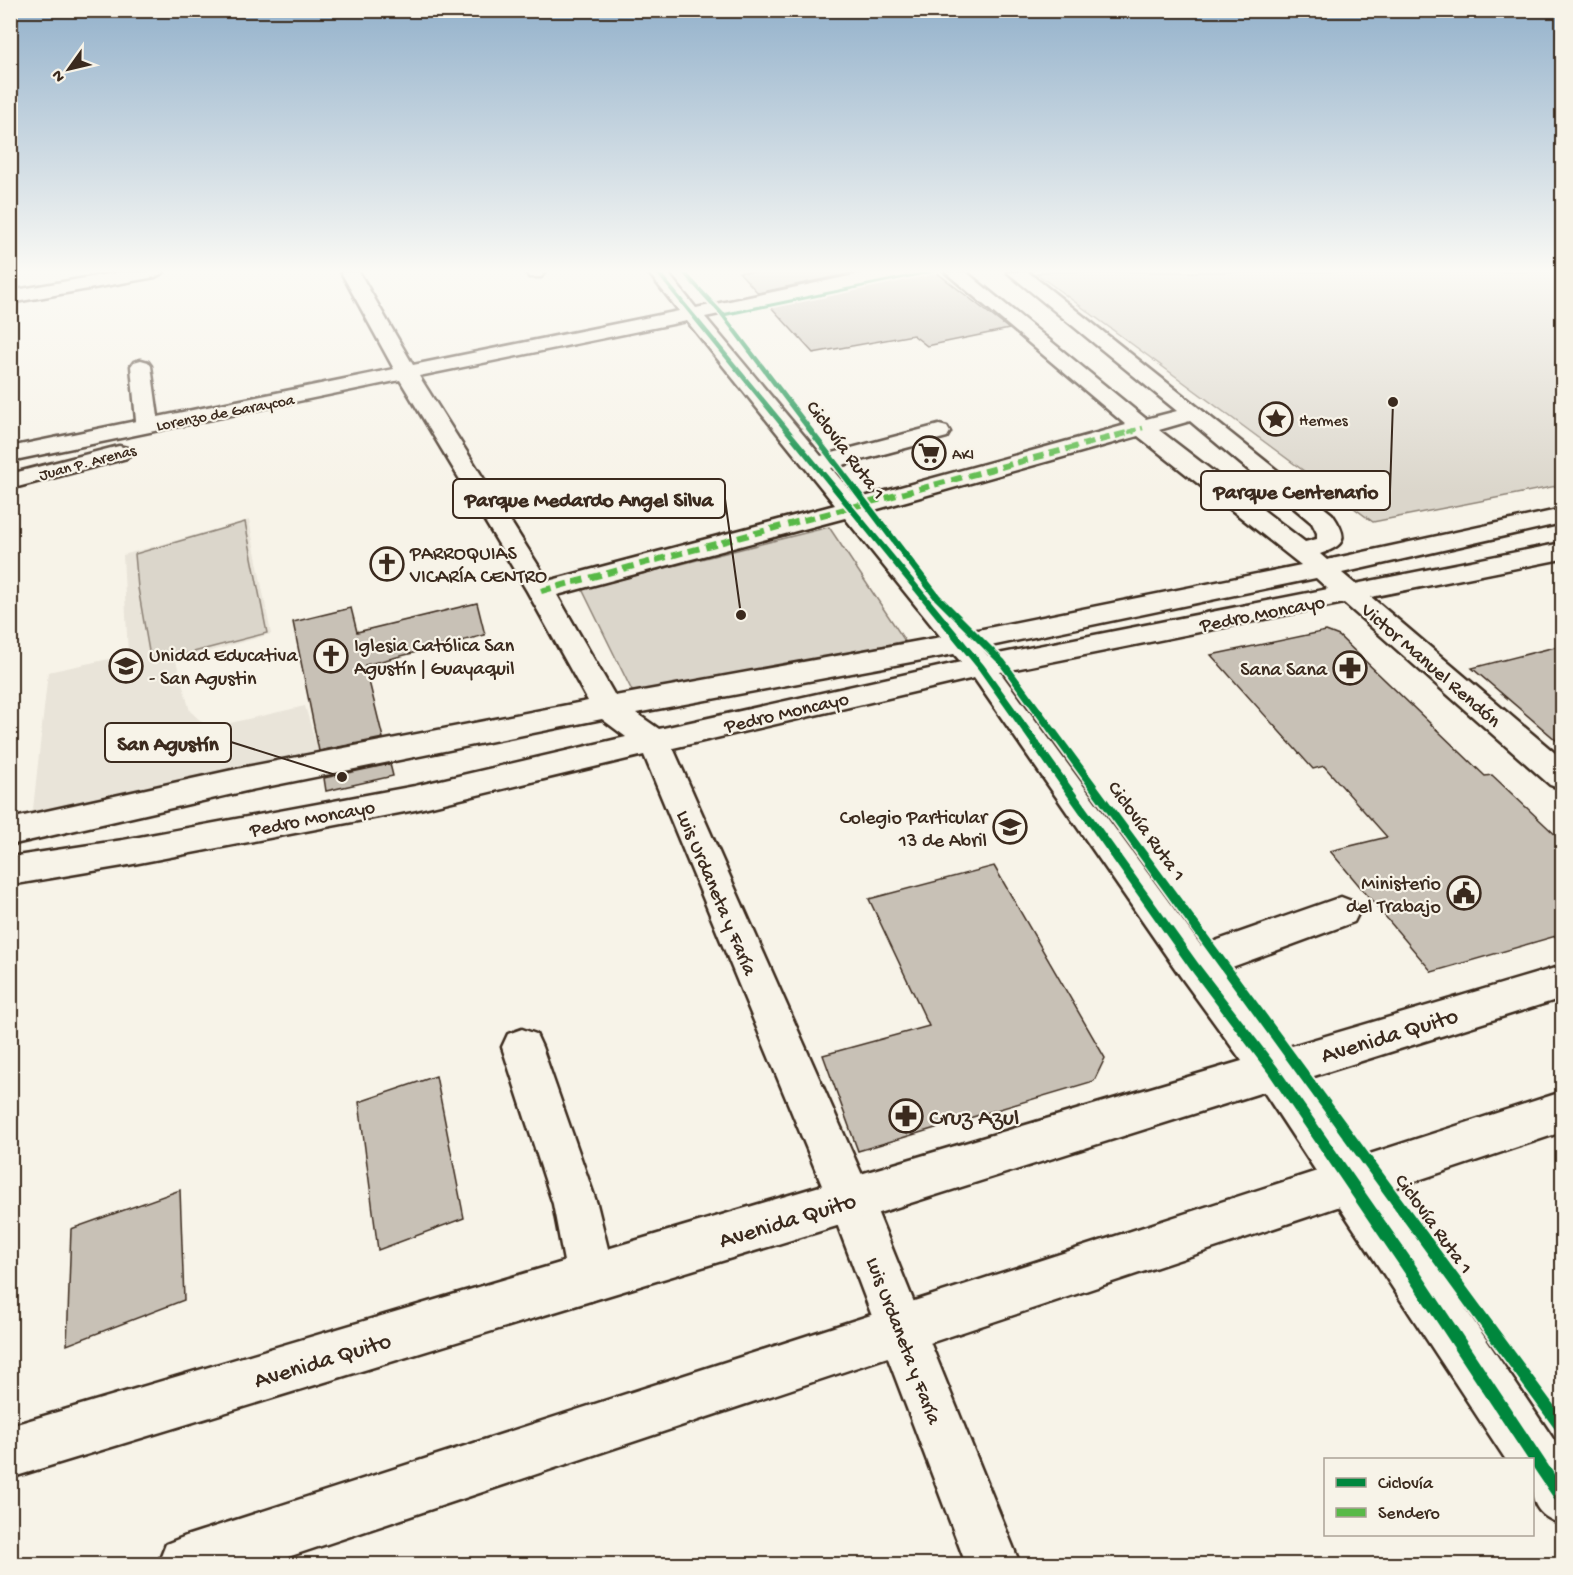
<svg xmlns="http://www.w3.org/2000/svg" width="1573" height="1575" viewBox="0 0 1573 1575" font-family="'Gochi Hand',sans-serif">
	<rect width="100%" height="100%" fill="#f7f3e8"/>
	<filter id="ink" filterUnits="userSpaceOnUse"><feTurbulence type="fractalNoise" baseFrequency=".0167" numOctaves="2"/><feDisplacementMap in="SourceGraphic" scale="12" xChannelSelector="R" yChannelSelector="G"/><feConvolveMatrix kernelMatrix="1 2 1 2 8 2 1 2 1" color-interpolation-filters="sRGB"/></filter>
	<g filter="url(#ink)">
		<path fill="#e9e4d9" d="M249 520 271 634 176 661 190 711 205 725 217 726 305 706 319 754 32 818 48 672 128 655 123 555Z"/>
		<path fill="#dbd6cb" stroke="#8b8074" stroke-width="1.5" d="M1042 272H1562V485L1373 522 1037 274Z
			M245 522 267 633 151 663 138 588 135 554Z
			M829 527 905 641 636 699 582 589Z"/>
		<path fill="#c8c1b6" stroke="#3b2a1e" stroke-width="1.5" d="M739 272H856L758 293Z
			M909 272H936L1009 329 927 346 913 335 813 353 770 306 898 279Z
			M477 603 485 635 365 665 383 738 319 751 293 622 351 608 357 632Z
			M1326 631 1339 636 1485 776 1492 775 1563 842V934L1432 972 1330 851 1387 837 1324 766 1313 769 1211 655Z
			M1563 645V746L1472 668Z
			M390 764 393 776 326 791 324 778Z
			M994 866 1105 1058 1094 1081 858 1151 823 1055 929 1026 869 899Z
			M436 1076 464 1218 378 1250 359 1102Z
			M180 1190 184 1300 67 1345 71 1229Z"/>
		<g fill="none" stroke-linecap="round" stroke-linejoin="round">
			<defs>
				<path id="minor" d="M120 272H164L155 277 10 303V291Z
					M341 272H359L413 365 679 311 648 272H667L696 308 869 272H907L898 277 705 317 821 456 939 425 947 427 950 432 947 437 831 468 857 499 1126 425 945 272H966L1146 419 1177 411 1007 272H1028L1332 514C1348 537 1347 545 1320 554L1327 560 1562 509V523L1342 573 1355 584 1562 543V559L1371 597 1562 759V789L1550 785 1344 603 1000 672 1201 946 1341 897 1354 902 1359 912 1354 922 1221 971 1288 1057 1427 1252 1562 1452V1524C1527 1513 1532 1492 1532 1460H1506L1258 1083 1181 977 974 678 673 748 866 1184 1020 1564H966L828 1200 644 755 415 810 123 866 10 885V857L123 840 415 786 626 737 602 719 246 791 10 845V819L246 767 588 701 527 591 400 380 10 461V447L136 421 131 366 134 362 141 360 148 362 151 366 158 417 394 369ZM687 321 835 505 548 581 419 376ZM1190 421 1312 523 1317 533V539L1305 542 1159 430ZM1138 436 1301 565 968 632 867 512ZM845 518 941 637 615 696 557 595ZM1316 578 1328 589 988 656 981 648ZM954 654 961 662 659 729 636 713Z
					M526 272H544V273L541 277H529Z
					M119 446 127 448 131 453 127 458 10 489V474Z
					M522 1029 536 1034 542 1047 597 1204 615 1277 608 1294 591 1301 574 1294 567 1277 553 1204 502 1047 508 1034Z"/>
				<path id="major" d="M1562 966V998L850 1222 10 1478V1426Z
					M1562 1092V1132L267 1564H158L166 1544 186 1536Z"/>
			</defs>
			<use href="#minor" stroke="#3b2a1e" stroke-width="5"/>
			<use href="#major" stroke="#3b2a1e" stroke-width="5"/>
			<use href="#minor" fill="#f7f3e8" fill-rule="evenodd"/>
			<use href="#major" fill="#f7f3e8" fill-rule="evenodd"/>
			<path stroke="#58b947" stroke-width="4.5" stroke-dasharray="9 4.5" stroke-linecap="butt" d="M1128 432 1143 428"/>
			<path stroke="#58b947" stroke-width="6" stroke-dasharray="11 6" stroke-linecap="butt" d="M541 591 1134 431"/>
			<defs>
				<path id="cycleway" d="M655 272H660L984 665 1198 963 1277 1066 1415 1264 1562 1486V1505L1557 1503 1532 1466V1460H1528L1405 1274 1269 1074 1190 969 978 669Z
					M681 272H686L724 313 924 272H936L726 316 940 595 1005 660 1562 1416V1434L1557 1432 999 664 934 599 721 316Z"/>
			</defs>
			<use href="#cycleway" stroke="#f7f3e8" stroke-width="4"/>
			<use href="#cycleway" fill="#00873e" fill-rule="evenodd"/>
		</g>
	</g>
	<linearGradient id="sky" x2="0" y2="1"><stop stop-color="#93b1cb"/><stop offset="0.55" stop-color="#fbfaf5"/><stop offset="1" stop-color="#fbfaf5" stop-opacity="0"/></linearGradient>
	<rect width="1573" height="493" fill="url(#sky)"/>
	<defs>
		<symbol id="sight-ring" viewBox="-11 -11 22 22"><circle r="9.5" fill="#f7f3e8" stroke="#3b2a1e" stroke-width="1.5"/><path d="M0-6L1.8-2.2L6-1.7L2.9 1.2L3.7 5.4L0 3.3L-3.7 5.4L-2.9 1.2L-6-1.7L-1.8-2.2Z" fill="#3b2a1e"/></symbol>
		<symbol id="supermarket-ring" viewBox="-11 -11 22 22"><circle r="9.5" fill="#f7f3e8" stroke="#3b2a1e" stroke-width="1.5"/><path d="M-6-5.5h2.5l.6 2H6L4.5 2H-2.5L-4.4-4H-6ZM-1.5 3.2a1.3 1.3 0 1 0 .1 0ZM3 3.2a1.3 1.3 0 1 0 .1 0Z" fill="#3b2a1e"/></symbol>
		<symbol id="church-ring" viewBox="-11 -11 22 22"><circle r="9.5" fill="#f7f3e8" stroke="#3b2a1e" stroke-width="1.5"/><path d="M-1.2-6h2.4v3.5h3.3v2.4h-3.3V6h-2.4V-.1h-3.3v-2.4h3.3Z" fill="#3b2a1e"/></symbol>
		<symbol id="school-ring" viewBox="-11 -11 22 22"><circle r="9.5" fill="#f7f3e8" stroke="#3b2a1e" stroke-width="1.5"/><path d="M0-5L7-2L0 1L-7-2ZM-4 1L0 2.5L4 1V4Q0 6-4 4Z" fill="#3b2a1e"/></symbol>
		<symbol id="pharmacy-ring" viewBox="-11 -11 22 22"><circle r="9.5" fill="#f7f3e8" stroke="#3b2a1e" stroke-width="1.5"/><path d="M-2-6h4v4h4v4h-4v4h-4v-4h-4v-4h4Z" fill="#3b2a1e"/></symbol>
		<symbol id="civic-ring" viewBox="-11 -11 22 22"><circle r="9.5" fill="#f7f3e8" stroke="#3b2a1e" stroke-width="1.5"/><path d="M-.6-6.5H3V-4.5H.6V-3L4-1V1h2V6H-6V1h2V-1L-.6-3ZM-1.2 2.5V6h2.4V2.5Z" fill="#3b2a1e"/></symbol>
	</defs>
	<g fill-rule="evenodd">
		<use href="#sight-ring" x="1257" y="400" width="38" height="38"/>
		<use href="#supermarket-ring" x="910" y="434" width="38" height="38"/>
		<use href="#church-ring" x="368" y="545" width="38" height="38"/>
		<use href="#church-ring" x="312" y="637" width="38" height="38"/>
		<use href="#school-ring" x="107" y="647" width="38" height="38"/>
		<use href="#pharmacy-ring" x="1331" y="649" width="38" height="38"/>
		<use href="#school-ring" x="991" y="808" width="38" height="38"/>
		<use href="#civic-ring" x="1445" y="874" width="38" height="38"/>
		<use href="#pharmacy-ring" x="887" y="1097" width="38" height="38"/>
	</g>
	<g text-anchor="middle" stroke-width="4.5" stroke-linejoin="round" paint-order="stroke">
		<g font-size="16" fill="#3b2a1e" stroke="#f7f3e8">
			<text transform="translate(225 411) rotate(-11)" y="6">Lorenzo de Garaycoa</text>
			<text transform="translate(87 461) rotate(-15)" y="6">Juan P. Arenas</text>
		</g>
		<g font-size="16" fill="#3b2a1e" stroke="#f7f3e8" text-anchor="start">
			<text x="1299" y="425">Hermes</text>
			<text x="952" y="459">AKI</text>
		</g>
		<g font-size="20" fill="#3b2a1e" stroke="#f7f3e8">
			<text transform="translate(847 449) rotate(53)" y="7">Ciclovía Ruta 1</text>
			<text transform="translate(1262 612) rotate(-11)" y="7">Pedro Moncayo</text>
			<text transform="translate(1432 664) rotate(41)" y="7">Victor Manuel Rendón</text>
			<text transform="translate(786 711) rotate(-13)" y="7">Pedro Moncayo</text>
			<text transform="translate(312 817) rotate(-11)" y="7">Pedro Moncayo</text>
			<text transform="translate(1148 830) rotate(54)" y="7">Ciclovía Ruta 1</text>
			<text transform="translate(718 892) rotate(67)" y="7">Luis Urdaneta y Faría</text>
			<text transform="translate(1435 1223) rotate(54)" y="7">Ciclovía Ruta 1</text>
			<text transform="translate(905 1340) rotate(69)" y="7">Luis Urdaneta y Faría</text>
		</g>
		<g font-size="20" fill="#3b2a1e" stroke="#f7f3e8" text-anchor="start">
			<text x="410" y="559">PARROQUIAS<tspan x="410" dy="23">VICARÍA CENTRO</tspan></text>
			<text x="354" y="651">Iglesia Católica San<tspan x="354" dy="23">Agustín | Guayaquil</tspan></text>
			<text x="149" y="661">Unidad Educativa<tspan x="149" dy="23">- San Agustin</tspan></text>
			<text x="1327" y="675" text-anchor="end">Sana Sana</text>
			<text x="987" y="823" text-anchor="end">Colegio Particular<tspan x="987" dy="23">13 de Abril</tspan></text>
			<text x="1441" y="889" text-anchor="end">Ministerio<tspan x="1441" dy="23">del Trabajo</tspan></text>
		</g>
		<g font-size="24" fill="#3b2a1e" stroke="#f7f3e8">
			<text transform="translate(1389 1034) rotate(-17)" y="8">Avenida Quito</text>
			<text transform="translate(787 1219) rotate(-17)" y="8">Avenida Quito</text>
			<text transform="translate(322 1359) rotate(-17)" y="8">Avenida Quito</text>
		</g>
		<g font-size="24" fill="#3b2a1e" stroke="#f7f3e8" text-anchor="start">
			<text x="929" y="1124">Cruz Azul</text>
		</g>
	</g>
	<path fill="none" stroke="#3b2a1e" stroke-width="2" d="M1393 402L1390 491M741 615L725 499M342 777L231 742"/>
	<g fill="#3b2a1e" stroke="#f7f3e8" stroke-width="2">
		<circle cx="1393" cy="402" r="6"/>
		<circle cx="741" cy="615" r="6"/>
		<circle cx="342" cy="777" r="6"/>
	</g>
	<g fill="#f7f3e8" stroke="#3b2a1e" stroke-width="2">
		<rect x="1201" y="471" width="189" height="39" rx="6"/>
		<rect x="453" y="479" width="272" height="39" rx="6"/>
		<rect x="105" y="723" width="126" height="39" rx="6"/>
	</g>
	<g font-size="21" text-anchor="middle" font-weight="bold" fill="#3b2a1e">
		<text x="1296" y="498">Parque Centenario</text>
		<text x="589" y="506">Parque Medardo Angel Silva</text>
		<text x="168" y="750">San Agustín</text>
	</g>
	<rect width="1573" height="1575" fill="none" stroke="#f7f3e8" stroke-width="36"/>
	<rect x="18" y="18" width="1537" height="1539" fill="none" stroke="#3b2a1e" stroke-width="2" filter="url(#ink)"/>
	<rect x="1324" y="1458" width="210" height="78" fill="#f7f3e8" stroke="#aca397" stroke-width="1.5"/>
	<rect x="1336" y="1478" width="30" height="9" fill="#00873e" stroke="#aca397" stroke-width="1.5"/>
	<text x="1378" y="1488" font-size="18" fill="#3b2a1e">Ciclovía</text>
	<rect x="1336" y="1508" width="30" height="9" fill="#58b947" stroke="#aca397" stroke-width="1.5"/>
	<text x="1378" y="1518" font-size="18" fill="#3b2a1e">Sendero</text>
	<g transform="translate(69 69) rotate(236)" stroke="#f7f3e8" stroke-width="4.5" paint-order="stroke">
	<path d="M0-4.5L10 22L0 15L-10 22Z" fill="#3b2a1e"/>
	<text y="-9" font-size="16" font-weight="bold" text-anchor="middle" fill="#3b2a1e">N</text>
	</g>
</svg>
